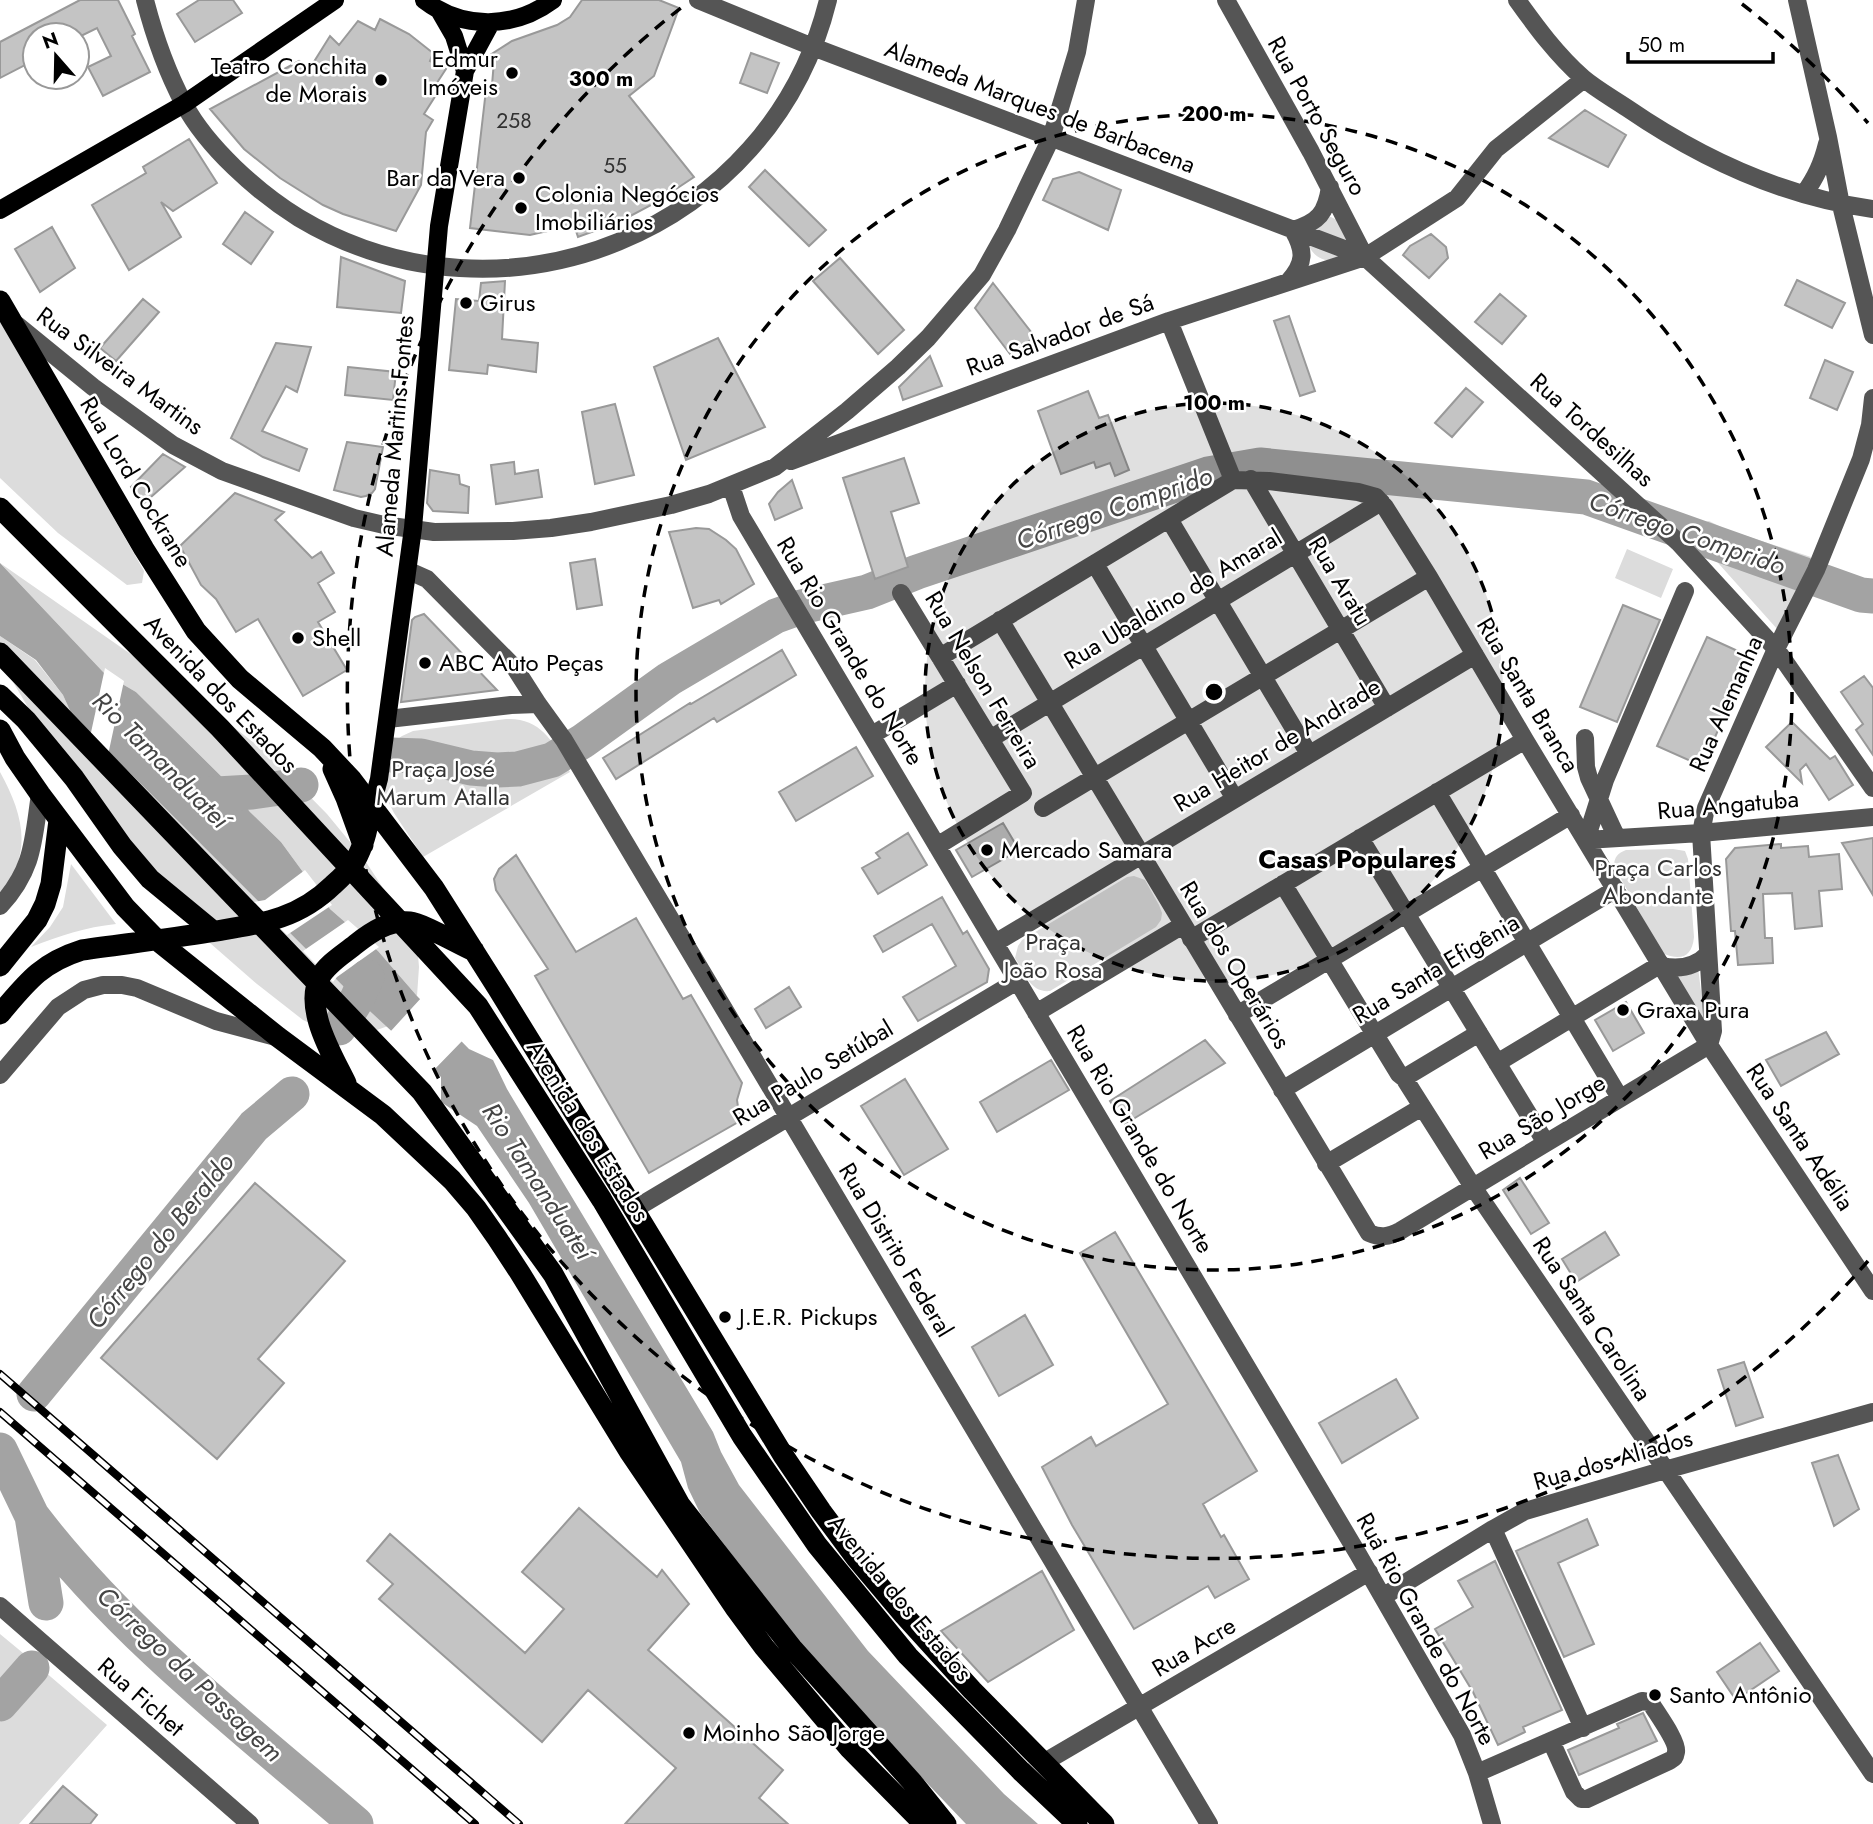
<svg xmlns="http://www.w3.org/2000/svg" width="1873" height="1824" viewBox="0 0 1873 1824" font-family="Jost,sans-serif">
	<rect width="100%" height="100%" fill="#fff"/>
	<path fill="#dcdcdc" d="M1331 217 1341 222 1350 236 1339 261C1323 261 1316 259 1308 245L1321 218Z
		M0 319 144 571 142 583 127 585 58 533 0 478Z
		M1709 521 1725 529 1811 557 1778 630 1686 527Z
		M1627 549 1673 569 1661 598 1615 578Z
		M0 563 221 717 267 753 327 814 364 859 385 891 418 955 419 967 417 996 378 951 330 909 281 842 250 812 224 779 136 692 105 674Z
		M0 636 35 660 63 695 72 715 345 988 388 1026 363 1035 331 1033 303 1020 257 984 210 943 142 876 71 780 0 660Z
		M506 719C542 717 555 745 570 772L423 857 394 813 384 793 392 743 402 736 413 731Z
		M0 772C23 814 34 853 0 893Z
		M1673 849 1685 851 1688 859 1694 937C1692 958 1680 961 1662 953L1614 866C1614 857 1618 853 1626 850Z
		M71 864 116 924C86 927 59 936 31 947L50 927 63 907Z
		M1134 876 1145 880 1159 905 1162 913 1161 920 1156 927 1050 991C1030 993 1025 973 1015 958L1018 946 1022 940 1127 877Z
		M1698 967 1705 1024 1672 974 1688 975Z
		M0 1634 29 1658 0 1691Z
		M44 1671 107 1725 19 1824H0V1722Z"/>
	<path fill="#a3a3a3" d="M0 563 105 674 136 692 224 779 250 812 281 842 330 909 378 951 417 996 469 1049 493 1060 507 1089 713 1432 721 1452 739 1485 868 1651 1004 1794 1038 1824H966L827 1678 700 1513 688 1488 681 1462 529 1203 477 1126 441 1102V1077L345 988 72 715 63 695 36 660 0 636Z"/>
	<path fill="#fff" d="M105 668 124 681 108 755 90 737Z
		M305 870 332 905 287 935 254 902 265 900Z
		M348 920 379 947 337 977 333 982 303 951Z
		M422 997 464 1039 431 1073 390 1032Z"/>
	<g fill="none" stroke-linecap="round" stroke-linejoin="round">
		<path stroke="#a3a3a3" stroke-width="35" d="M391 755 421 756 471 768 497 770 518 769 552 760 583 741 669 679 776 616 801 607 867 592 917 572 1208 474 1260 465 1586 497 1861 595 1873 596
			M199 795 252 792 301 785
			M339 1028 357 999 367 977
			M34 1394 254 1126 292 1094
			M0 1450 32 1516 46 1603
			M32 1516C123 1635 243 1727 356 1824
			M0 1704 32 1668"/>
	</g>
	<path fill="#c4c4c4" stroke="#999" stroke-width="2" d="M80 0H118L135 34 132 36 150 72 103 96 88 67 111 56 97 28 83 35H35V60L0 78V42Z
		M199 0H233L242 13 195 42 177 14Z
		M582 0H659L679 8 654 76 629 96 694 177 655 203 619 222 578 237 574 225 530 235 470 228 486 90 492 85 494 61 490 55 512 41 557 25 570 17Z
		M380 19 409 34 433 53 430 61 446 69 431 92 436 95 424 114 433 120 426 132 421 185 396 231 343 214 323 205 280 178 244 149 210 109 299 61 310 68 330 36 339 45 358 21 375 30Z
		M751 53 779 63 767 93 740 83Z
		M1585 110 1626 135 1608 167 1549 138Z
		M189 139 217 183 173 211 161 202 181 237 129 270 92 205 146 173 143 167Z
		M765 170 826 230 809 246 749 187Z
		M1079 172 1121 190 1108 230 1043 200 1053 179Z
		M245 212 273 232 251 264 223 244Z
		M52 227 75 268 40 292 15 249Z
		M1431 234 1446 247 1448 258 1429 278 1403 255 1410 246Z
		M341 257 405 281 401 313 337 307Z
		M840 258 904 330 878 354 813 281Z
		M1797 280 1845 303 1832 328 1785 305Z
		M505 281 502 339 538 343 536 372 488 365 487 374 449 370 456 299 479 301 481 283Z
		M993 283 1035 337 1010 354 975 308Z
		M1500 294 1526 316 1502 344 1475 322Z
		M143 299 159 312 116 361 100 348Z
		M1289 316 1315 391 1300 396 1274 321Z
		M718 338 765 427 686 460 654 367Z
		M276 343 311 347 297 392 286 386 262 431 307 449 299 471 263 457 231 438Z
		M930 356 942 386 903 400 899 387Z
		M1825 360 1853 372 1837 410 1810 398Z
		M348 367 396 372 393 400 345 395Z
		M1466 388 1483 402 1452 437 1435 423Z
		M1088 391 1099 418 1108 415 1129 470 1115 476 1110 463 1096 468 1094 462 1061 474 1038 411Z
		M615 404 634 475 595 484 582 412Z
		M347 442 383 447 375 489 372 493 366 496 361 497 334 490Z
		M163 454 185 467 142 505 131 487Z
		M904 458 919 503 891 512 908 567 875 579 843 478Z
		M514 462 515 474 538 470 542 497 496 504 491 465Z
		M430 470 459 475 460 484 469 487 468 513 433 511 427 503Z
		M792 480 802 508 775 520 769 504 778 492Z
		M235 493 284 512 275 520 312 558 321 552 334 573 318 583 335 612 318 622 347 670 303 696 258 619 236 632 216 599 201 585 180 546Z
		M696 528 709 529 726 540 736 549 754 584 721 604 719 600 693 608 669 532Z
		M595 559 602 605 577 609 570 563Z
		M1623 605 1660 620 1617 722 1580 707Z
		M424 614 497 690 401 702 412 620 415 617Z
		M1707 637 1751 657 1702 766 1657 746Z
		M782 650 796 675 717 722 714 718 616 779 603 758 690 703 691 704Z
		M1864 676 1873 688V755L1856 730 1863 724 1841 692Z
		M1792 722 1830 759 1835 756 1853 785 1829 800 1806 764 1800 770 1802 783 1766 747Z
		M856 747 873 776 796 821 779 792Z
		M1003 823 1019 850 972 877 956 850Z
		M908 833 927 865 878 894 862 868 880 858 876 853Z
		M1873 838V895L1842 843Z
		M1781 844V848L1808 846 1809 857 1839 854 1842 889 1819 891 1822 926 1795 929 1792 893 1763 894 1765 938H1772L1773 963 1738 965 1735 931H1731L1726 859 1735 848Z
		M516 855 576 952 636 918 683 999 691 995 742 1083 737 1100 740 1121 649 1173 535 976 548 969 496 890 494 879 499 869Z
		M942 897 963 934 967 931 989 969 987 982 918 1021 903 997 956 966 932 924 883 952 874 936Z
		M789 987 801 1007 766 1028 755 1009Z
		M1626 1002 1644 1033 1613 1051 1595 1020Z
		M1826 1032 1839 1054 1781 1086 1766 1060Z
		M1205 1040 1225 1063 1125 1124 1110 1101Z
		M1051 1060 1069 1090 997 1132 980 1102Z
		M905 1079 948 1149 904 1175 861 1106Z
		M1520 1178 1549 1223 1531 1234 1503 1190Z
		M255 1183 345 1261 258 1359 284 1383 217 1459 101 1358Z
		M1115 1232 1257 1471 1203 1504 1221 1537 1224 1535 1249 1579 1215 1598 1208 1586 1134 1629 1072 1525 1042 1467 1091 1437 1096 1446 1168 1404 1080 1253Z
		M1605 1232 1619 1255 1576 1282 1562 1259Z
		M1025 1315 1053 1365 999 1396 972 1347Z
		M1744 1362 1763 1417 1736 1426 1718 1370Z
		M1396 1379 1418 1418 1342 1463 1319 1423Z
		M1838 1455 1859 1509 1834 1526 1812 1463Z
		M579 1508 657 1577 662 1570 689 1604 648 1650 783 1770 759 1798 788 1824H625L676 1768 588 1690 542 1742 379 1599 393 1584 367 1561 390 1534 525 1653 564 1609 522 1572Z
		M1587 1519 1598 1545 1558 1563 1594 1644 1564 1657 1516 1551Z
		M1495 1561 1562 1710 1523 1727 1525 1732 1498 1745 1473 1692 1435 1629 1473 1607 1458 1581Z
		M1042 1571 1074 1630 988 1682 941 1631Z
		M1760 1643 1779 1671 1736 1700 1717 1672Z
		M1643 1713 1657 1741 1579 1775 1568 1750 1619 1728 1617 1724Z
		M63 1786 97 1815 90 1824H30Z"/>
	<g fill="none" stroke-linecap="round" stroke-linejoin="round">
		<path stroke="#555" stroke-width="18" d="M145 0C154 35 167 72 184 104 207 147 257 192 299 218 503 340 771 232 828 0
			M698 0 813 47 1365 257
			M1226 0 1311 152 1365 257 1678 542 1776 649 1873 788
			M1517 0C1537 28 1557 55 1583 78 1596 89 1612 98 1627 108 1700 158 1784 197 1873 209
			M1797 0 1828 137 1841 205 1873 335
			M1804 194C1816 177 1822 164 1827 144
			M1289 281C1305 263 1305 251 1293 230 1319 222 1326 213 1330 187
			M1169 321 1233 480
			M17 325 93 387 173 445 222 471 354 518 384 525 434 532 513 531 551 528 591 522 671 505 709 494 775 467 847 411 898 367 928 338 982 275 1007 230 1051 138 1077 52 1086 0
			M791 461 1169 321 1365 257 1457 198 1496 149 1584 79
			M1251 479 1387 708
			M731 486 741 516 1358 1554 1462 1735 1477 1773 1492 1824
			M1169 519 1309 754
			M1095 564 1235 799
			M409 571 427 579 515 668 538 704 564 740 1209 1824
			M901 593 1023 793 937 846
			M1000 620 1369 1233C1381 1238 1388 1237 1400 1231L1709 1045
			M940 657 1233 480 1269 481 1358 492 1376 497 1385 507 1429 577 1525 740 1709 1045 1873 1291
			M388 719 511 705 538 704
			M872 735 957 684
			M1585 738 1586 767 1589 778 1617 838
			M990 739 1381 502
			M1437 792 1620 1098
			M1043 808 1429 577
			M1360 838 1546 1143
			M1586 840 1701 833 1873 817
			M1586 840 1605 780 1685 591
			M1283 884 1399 1074 1404 1078 1473 1187 1873 1774
			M0 906C34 869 33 841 40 794
			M1191 939 1525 740
			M995 943 1475 655
			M1662 966C1680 970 1695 967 1708 954
			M1036 1013 1183 925
			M1237 1015 1571 815
			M1709 1045 1713 1031 1701 833 1706 808 1776 649 1816 570 1861 459 1870 425 1873 398
			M1497 1063 1661 964
			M0 1075 58 1007 84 990 103 985H122L137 988 216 1021 276 1037
			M1404 1078 1479 1033
			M1282 1090 1616 889
			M1326 1164 1422 1107
			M635 1211 643 1204 1017 981
			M1493 1529 1583 1728
			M1384 1596 1493 1529 1525 1511 1665 1470 1873 1412
			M0 1606 250 1824
			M1043 1763 1369 1572
			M1477 1773 1642 1701 1649 1702 1652 1705C1658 1715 1678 1742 1676 1752 1675 1758 1674 1758 1669 1761L1587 1799H1581L1574 1792 1551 1741"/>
		<path stroke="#000" stroke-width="18" d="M424 0C463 30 514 29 553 0
			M439 10 454 36 465 71
			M0 210 184 104 335 0
			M372 805 379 779 413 528 439 226 465 71 491 23"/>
		<path stroke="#000" stroke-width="21" d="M0 301 144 549 196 631 240 679 322 748 352 780 434 888 498 989 635 1211 783 1455 821 1511 856 1558 904 1615 972 1690 1104 1824
			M0 508 220 728 478 1006 602 1200 742 1436 817 1545 908 1656 1021 1771 1077 1824
			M0 653 422 1092 553 1274 680 1505 792 1648 913 1783 946 1824
			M0 695 26 720 74 778 122 846 150 879 213 931
			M0 730 15 758 40 794 125 907 158 941 278 1037 383 1115 452 1180 476 1208 497 1238 520 1273 629 1451 736 1609 764 1647 850 1749 924 1824
			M333 769 346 798 363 845
			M0 966 37 920 45 904 51 884 59 820
			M0 1014C27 982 41 963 82 950 124 944 167 939 210 932 258 924 296 921 333 885 341 878 349 870 355 861 365 844 368 824 372 805
			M346 1083C333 1056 303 1008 320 977 328 963 344 954 356 944 371 932 389 920 410 922 422 923 460 945 474 951"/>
		<defs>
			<path id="rail" d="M0 1374 519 1824
				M0 1412 475 1824"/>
		</defs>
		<use href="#rail" stroke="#000" stroke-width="8"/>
		<use href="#rail" stroke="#fff" stroke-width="5" stroke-dasharray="16" stroke-linecap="butt"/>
	</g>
	<circle cx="1214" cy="692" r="289" fill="#000" fill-opacity=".12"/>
	<g fill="none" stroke="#000" stroke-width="3.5" stroke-dasharray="12 9">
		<circle cx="1214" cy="692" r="289"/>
		<circle cx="1214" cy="692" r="578"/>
		<path d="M1868 1261A867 867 0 1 1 686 4M1742 4A867 867 0 0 1 1868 123"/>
	</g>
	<g fill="#000" stroke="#fff" stroke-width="2.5">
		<circle cx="512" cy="73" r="7"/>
		<circle cx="381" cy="80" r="7"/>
		<circle cx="519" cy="178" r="7"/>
		<circle cx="521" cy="208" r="7"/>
		<circle cx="466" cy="303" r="7"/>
		<circle cx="298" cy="638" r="7"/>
		<circle cx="425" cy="663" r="7"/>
		<circle cx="987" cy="850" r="7"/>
		<circle cx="1623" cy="1010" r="7"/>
		<circle cx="725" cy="1317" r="7"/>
		<circle cx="1655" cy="1695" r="7"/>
		<circle cx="689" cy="1733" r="7"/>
	</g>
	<g text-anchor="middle" stroke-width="5" stroke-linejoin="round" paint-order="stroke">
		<g font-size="21" fill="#313131">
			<text x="514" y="128">258</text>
			<text x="615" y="173">55</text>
		</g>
		<g font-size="24" fill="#000" stroke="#fff" text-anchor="start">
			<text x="498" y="67" text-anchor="end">Edmur<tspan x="498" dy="28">Imóveis</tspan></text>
			<text x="367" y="74" text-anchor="end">Teatro Conchita<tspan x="367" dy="28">de Morais</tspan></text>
			<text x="505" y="186" text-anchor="end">Bar da Vera</text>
			<text x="535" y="202">Colonia Negócios<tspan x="535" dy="28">Imobiliários</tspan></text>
			<text x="480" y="311">Girus</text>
			<text x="312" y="646">Shell</text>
			<text x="439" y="671">ABC Auto Peças</text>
			<text x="1001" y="858">Mercado Samara</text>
			<text x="1637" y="1018">Graxa Pura</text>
			<text x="739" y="1325">J.E.R. Pickups</text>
			<text x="1669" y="1703">Santo Antônio</text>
			<text x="703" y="1741">Moinho São Jorge</text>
		</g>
		<g font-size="24" fill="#000" stroke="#fff">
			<text transform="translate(1040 107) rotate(21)" y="8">Alameda Marques de Barbacena</text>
			<text transform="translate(1317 116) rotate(61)" y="8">Rua Porto Seguro</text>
			<text transform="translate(1060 335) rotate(-20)" y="8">Rua Salvador de Sá</text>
			<text transform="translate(120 371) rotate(36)" y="8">Rua Silveira Martins</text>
			<text transform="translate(1592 430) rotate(42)" y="8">Rua Tordesilhas</text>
			<text transform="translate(395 436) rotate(-85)" y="8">Alameda Martins Fontes</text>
			<text transform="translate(136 482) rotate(59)" y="8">Rua Lord Cockrane</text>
			<text transform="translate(1340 581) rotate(59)" y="8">Rua Aratu</text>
			<text transform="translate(1173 599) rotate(-31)" y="8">Rua Ubaldino do Amaral</text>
			<text transform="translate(850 651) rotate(59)" y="8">Rua Rio Grande do Norte</text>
			<text transform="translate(983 680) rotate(59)" y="8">Rua Nelson Ferreira</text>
			<text transform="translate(221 694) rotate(46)" y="8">Avenida dos Estados</text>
			<text transform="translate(1528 695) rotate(59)" y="8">Rua Santa Branca</text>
			<text transform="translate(1726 704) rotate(-66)" y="8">Rua Alemanha</text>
			<text transform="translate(1277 745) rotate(-31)" y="8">Rua Heitor de Andrade</text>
			<text transform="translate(1728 805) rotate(-5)" y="8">Rua Angatuba</text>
			<text transform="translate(1235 965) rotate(59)" y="8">Rua dos Operários</text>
			<text transform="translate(1436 969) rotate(-31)" y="8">Rua Santa Efigênia</text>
			<text transform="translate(813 1073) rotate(-31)" y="8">Rua Paulo Setúbal</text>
			<text transform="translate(1542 1117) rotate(-31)" y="8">Rua São Jorge</text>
			<text transform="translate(588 1131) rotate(58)" y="8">Avenida dos Estados</text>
			<text transform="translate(1800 1137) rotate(56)" y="8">Rua Santa Adélia</text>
			<text transform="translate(1140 1139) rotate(59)" y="8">Rua Rio Grande do Norte</text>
			<text transform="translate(896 1250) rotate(59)" y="8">Rua Distrito Federal</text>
			<text transform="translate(1592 1319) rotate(56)" y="8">Rua Santa Carolina</text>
			<text transform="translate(1613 1460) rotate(-16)" y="8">Rua dos Aliados</text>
			<text transform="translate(900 1598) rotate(50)" y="8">Avenida dos Estados</text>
			<text transform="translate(1426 1629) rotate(61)" y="8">Rua Rio Grande do Norte</text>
			<text transform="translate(1194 1647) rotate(-31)" y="8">Rua Acre</text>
			<text transform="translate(141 1697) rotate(41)" y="8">Rua Fichet</text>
		</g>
		<g font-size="24" fill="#333" stroke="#fff">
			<text x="443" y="777">Praça José<tspan x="443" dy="28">Marum Atalla</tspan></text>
			<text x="1658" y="876">Praça Carlos<tspan x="1658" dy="28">Abondante</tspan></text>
			<text x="1053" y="950">Praça<tspan x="1053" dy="28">João Rosa</tspan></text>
		</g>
		<g font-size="26" font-style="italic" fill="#444" stroke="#fff">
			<text transform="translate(1114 508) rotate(-19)" y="9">Córrego Comprido</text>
			<text transform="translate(1687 533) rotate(19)" y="9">Córrego Comprido</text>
			<text transform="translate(161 760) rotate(45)" y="9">Rio Tamanduateí</text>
			<text transform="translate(538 1181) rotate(57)" y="9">Rio Tamanduateí</text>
			<text transform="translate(160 1241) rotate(-51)" y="9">Córrego do Beraldo</text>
			<text transform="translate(190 1674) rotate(43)" y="9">Córrego da Passagem</text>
		</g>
		<g font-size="26" font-weight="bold" fill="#000" stroke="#fff">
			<text x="1357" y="868">Casas Populares</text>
		</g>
	</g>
	<circle cx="1214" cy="692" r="10" fill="#000" stroke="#fff" stroke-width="3.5"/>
	<g font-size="21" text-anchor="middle" font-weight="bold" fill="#000" stroke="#fff" stroke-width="5" stroke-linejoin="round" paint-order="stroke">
		<text x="601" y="86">300 m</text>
		<text x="1214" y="121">200 m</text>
		<text x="1214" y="410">100 m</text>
	</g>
	<g transform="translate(56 56) rotate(340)"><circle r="33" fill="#ffffff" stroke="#999999" stroke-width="2"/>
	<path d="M0-5L12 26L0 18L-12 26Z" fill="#000000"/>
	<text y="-10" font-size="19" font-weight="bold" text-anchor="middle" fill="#000000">N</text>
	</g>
	<path d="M1628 52v10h145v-10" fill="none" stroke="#000000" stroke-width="3.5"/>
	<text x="1638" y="52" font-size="21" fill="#000000" stroke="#ffffff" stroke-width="5" paint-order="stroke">50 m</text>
</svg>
